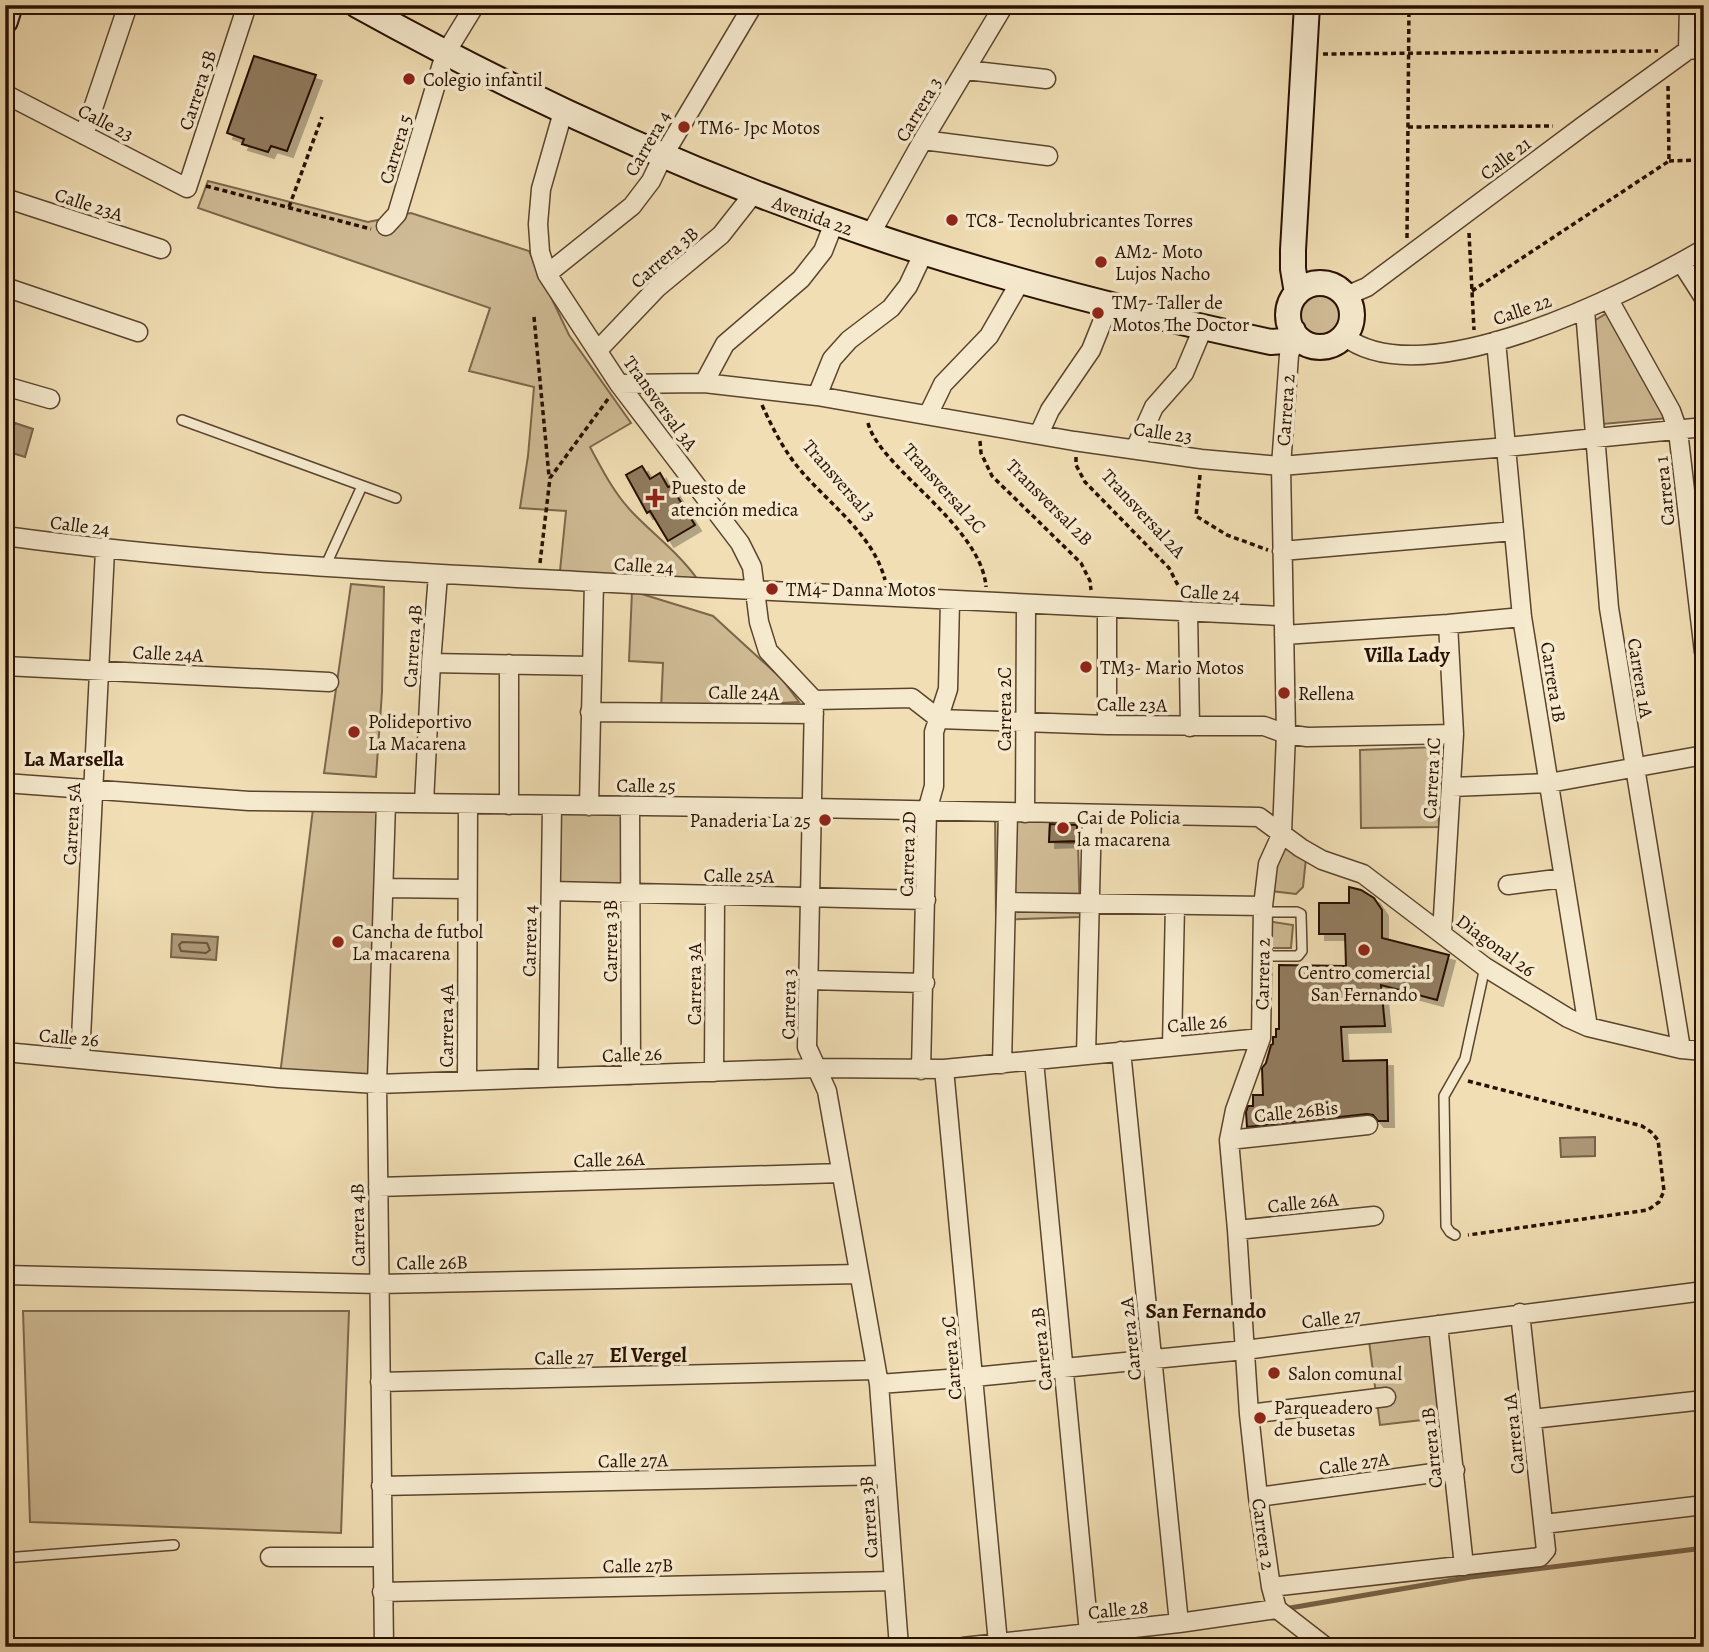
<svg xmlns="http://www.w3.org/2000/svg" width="1709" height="1652" viewBox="0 0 1709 1652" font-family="Alegreya,serif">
	<defs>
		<filter id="shadow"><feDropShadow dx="6" dy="6" stdDeviation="0" flood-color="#0004"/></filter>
	</defs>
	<rect width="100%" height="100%" fill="#f1deb4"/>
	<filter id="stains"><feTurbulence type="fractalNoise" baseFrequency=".00286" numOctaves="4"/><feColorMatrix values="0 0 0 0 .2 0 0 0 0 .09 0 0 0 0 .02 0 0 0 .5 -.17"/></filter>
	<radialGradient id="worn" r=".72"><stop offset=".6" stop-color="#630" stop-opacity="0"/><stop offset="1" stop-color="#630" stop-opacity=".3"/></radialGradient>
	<path fill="#cfbb95" stroke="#7c664a" stroke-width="2" d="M208 181 368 222 411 213 529 251 569 335 631 423 590 447C603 471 614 493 632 512 654 535 680 554 698 580L560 571 566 511 520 508 528 456 534 387 469 371 490 308 198 208Z
		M1300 316a20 20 0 1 1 40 0a20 20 0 1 1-40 0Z
		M1609 312 1669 418 1603 424 1592 322Z
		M351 584 384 587 382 692 376 777 324 773Z
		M632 591 713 616 782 679 799 702 661 709 663 663 629 661Z
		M1436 747 1439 827 1361 828 1360 750Z
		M554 806 624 808 623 889 553 888Z
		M313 809H383L376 1083 280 1075Z
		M995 815H1050L1049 842 1078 843 1080 917 996 920Z
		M1285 843 1306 858 1303 887 1296 894 1271 891 1274 867Z
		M1266 921 1293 925 1291 948H1266Z
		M23 1311H349L341 1533 30 1522Z
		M1431 1334 1439 1418 1380 1425 1369 1341Z"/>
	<path fill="#ad9877" stroke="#786247" stroke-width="2" d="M15 423 33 429 25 457 6 451Z
		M172 934 218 937 216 960 171 957Z
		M1595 1137V1156L1561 1157 1560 1138Z"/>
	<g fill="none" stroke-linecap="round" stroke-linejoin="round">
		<path stroke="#6a543c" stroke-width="2" d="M182 942 207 943 210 950 206 953 181 951 179 945Z"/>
		<path stroke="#786247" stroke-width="5" d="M1284 1609 1471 1577 1704 1548"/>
	</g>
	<path fill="#917b5e" stroke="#281000" stroke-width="2" filter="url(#shadow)" d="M254 56 316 75 287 151 271 146 268 152 242 144 244 139 227 133Z
		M642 466 650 479 660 473 668 487 671 486 695 525 668 541 650 511 647 513 626 475Z
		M1050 824 1077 825V841L1049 842Z
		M1349 887 1361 890 1374 898 1382 910V938L1449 955 1437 1000 1381 985 1385 1026 1341 1027 1343 1061 1387 1060 1388 1121H1378L1373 1115 1367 1114 1247 1127 1246 1112 1248 1106H1253V1095H1263L1262 1068 1266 1063 1271 1045 1273 1044V1037H1276V1029H1279V965L1346 966 1345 934H1319V903H1349Z"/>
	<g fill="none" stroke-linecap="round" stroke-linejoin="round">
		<defs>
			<path id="lane" d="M182 420 396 498
				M325 567 362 486
				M1262 956H1298L1302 951 1301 914 1297 912H1263
				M1455 1235 1450 1232 1446 1226 1444 1096 1465 1059 1485 967
				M5 1558 174 1545"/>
			<path id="street" d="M1688 50 1689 5
				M966 70 1046 79
				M5 94 187 188 247 5
				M563 112 541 189 538 224 540 252 547 274 619 384 740 543 752 567 759 622 768 651 814 700
				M84 135 128 5
				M923 140 1048 156
				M5 198 161 249
				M386 226 397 214 445 54 475 5
				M870 235 923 140 1004 5
				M1681 262 1704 298
				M547 274 632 206 651 181 663 156 753 5
				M5 287 138 332
				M1346 296 1367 287 1583 126 1688 50 1704 48
				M1609 300 1671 411 1678 431 1704 652
				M1585 310 1609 608 1681 1049
				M1344 336C1423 398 1629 293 1704 249
				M1496 341 1522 617 1588 1027
				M598 350 657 288 721 235 754 193
				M704 383 725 344 801 279 823 251 834 223
				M619 384 704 383 817 396 1074 441 1201 459 1281 466 1507 447 1704 427
				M5 386 50 399
				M817 396 832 359 849 340 891 308 908 286 924 252
				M928 415 943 384 989 336 1020 282
				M1039 434 1050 410 1091 350 1109 305
				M1135 449 1154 407 1184 373 1203 328
				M5 536C194 562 385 571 576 581 811 594 1046 606 1282 616
				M1282 551 1514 531
				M1107 608V725
				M1188 612 1190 727
				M1284 635 1448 624 1522 617
				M431 663 591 666
				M5 666 329 682
				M814 700 807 1047 827 1091 879 1384 899 1647
				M814 700 912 698 939 719 1107 725 1264 726 1286 734 1307 737 1454 734
				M590 712 814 714
				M5 783 249 801 812 808 1259 817 1301 848 1322 860 1363 874 1485 967 1568 1018 1588 1027 1681 1049 1704 1051
				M1452 787 1549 783 1704 755
				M424 803 431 663 438 575
				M509 805V664
				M589 806 594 582
				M630 806 631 1075
				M1025 813 1026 605
				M1508 885 1564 878
				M384 888 467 889
				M551 891 926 900
				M1007 902 1263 906
				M1442 933 1454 734 1448 624
				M809 980 925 983
				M1172 1046 1175 905
				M1121 1051 1179 1623
				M5 1052 279 1078 377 1084 815 1068 944 1069 1261 1038
				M1086 1055 1092 814
				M80 1058 105 550
				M1034 1061 1089 1633
				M1002 1064 1008 813
				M944 1069 998 1643
				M921 1070 927 811 934 786V732L948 689 950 601
				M714 1072 715 896
				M548 1078 552 805
				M467 1081 468 804
				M1229 1140 1368 1125
				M378 1187 841 1173
				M1237 1230 1374 1216
				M5 1275 379 1284 859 1274
				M1438 1325 1464 1566
				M380 1382 876 1370
				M879 1384 974 1377 1245 1350 1704 1291
				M1249 1414 1386 1397
				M1532 1419 1704 1400
				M381 1486 886 1475
				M1258 1497 1455 1470
				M1544 1524 1704 1505
				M270 1557H382
				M1271 1587 1540 1557 1546 1550 1520 1313
				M382 1592 894 1581
				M1277 1609 1271 1587 1258 1497 1249 1414 1237 1230 1229 1140 1235 1110 1261 1038 1263 906 1268 864 1282 833 1286 734 1281 466 1289 355 1296 336
				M1277 1609 1326 1647
				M384 1647 377 1084 386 803
				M963 1647 1179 1623 1277 1609"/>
			<path id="secondary" d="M357 5C521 96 691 174 868 234 1000 279 1135 313 1271 342L1284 341 1293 331
				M5 21 10 5
				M1288 315a32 32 0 1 1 64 0a32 32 0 1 1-64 0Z
				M1297 293 1293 269V250L1307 5"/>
		</defs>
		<use href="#lane" stroke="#5a442d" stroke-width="12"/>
		<use href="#street" stroke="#5a442d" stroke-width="21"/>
		<use href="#secondary" stroke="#281000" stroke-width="28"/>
		<path stroke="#281000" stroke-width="3.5" stroke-dasharray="5 3.5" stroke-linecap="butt" d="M1323 54 1658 51
			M1408 127 1553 126
			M1669 161 1704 160
			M206 186 371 229
			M289 207 322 117
			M1469 233 1474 330
			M1407 238 1409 5
			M1472 291 1669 161 1668 84
			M534 317 549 476
			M762 405C772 427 782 447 797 466 826 502 873 533 885 580
			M868 423C872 439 887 455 898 467 927 498 983 543 986 587
			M980 441 981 453 992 476 1081 563 1090 581 1091 590
			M1076 457V465L1085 482 1169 568 1183 595
			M1200 475 1196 516 1227 535 1268 550
			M540 563 550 478 608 399
			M1468 1081 1642 1126 1651 1132 1658 1140 1664 1191 1659 1202 1648 1210 1468 1235"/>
		<use href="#lane" stroke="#f6eace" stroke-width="9"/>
		<use href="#street" stroke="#f6eace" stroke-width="18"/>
		<use href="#secondary" stroke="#f6eace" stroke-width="24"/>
	</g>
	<g fill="#8f2418" stroke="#f6eace" stroke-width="2.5">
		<circle cx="409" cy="79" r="7"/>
		<circle cx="684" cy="127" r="7"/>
		<circle cx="952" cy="220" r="7"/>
		<circle cx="1101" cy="262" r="7"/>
		<circle cx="1098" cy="313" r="7"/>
		<path d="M651.5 487.5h7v7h7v7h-7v7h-7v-7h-7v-7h7z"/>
		<circle cx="772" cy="589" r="7"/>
		<circle cx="1086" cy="667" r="7"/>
		<circle cx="1284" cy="693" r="7"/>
		<circle cx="354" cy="732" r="7"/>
		<circle cx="825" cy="820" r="7"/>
		<circle cx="1063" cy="828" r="7"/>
		<circle cx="338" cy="942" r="7"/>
		<circle cx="1364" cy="950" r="7"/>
		<circle cx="1274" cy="1373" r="7"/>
		<circle cx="1260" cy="1418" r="7"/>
	</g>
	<g text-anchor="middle" stroke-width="7" stroke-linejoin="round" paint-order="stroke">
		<g font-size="19" fill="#281000" stroke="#f6eace" text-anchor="start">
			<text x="423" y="86">Colegio infantil</text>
			<text x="698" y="134">TM6- Jpc Motos</text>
			<text x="966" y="227">TC8- Tecnolubricantes Torres</text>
			<text x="1115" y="258">AM2- Moto<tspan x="1115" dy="22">Lujos Nacho</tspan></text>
			<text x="1112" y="309">TM7- Taller de<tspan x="1112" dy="22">Motos The Doctor</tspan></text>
			<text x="671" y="494">Puesto de<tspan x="671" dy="22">atención medica</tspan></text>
			<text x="786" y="596">TM4- Danna Motos</text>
			<text x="1100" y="674">TM3- Mario Motos</text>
			<text x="1298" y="700">Rellena</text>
			<text x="368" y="728">Polideportivo<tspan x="368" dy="22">La Macarena</tspan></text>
			<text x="1077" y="824">Cai de Policia<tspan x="1077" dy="22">la macarena</tspan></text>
			<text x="811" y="827" text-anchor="end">Panaderia La 25</text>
			<text x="352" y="938">Cancha de futbol<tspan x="352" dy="22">La macarena</tspan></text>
			<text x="1364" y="979" text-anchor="middle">Centro comercial<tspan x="1364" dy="22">San Fernando</tspan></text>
			<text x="1288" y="1380">Salon comunal</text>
			<text x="1274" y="1414">Parqueadero<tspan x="1274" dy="22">de busetas</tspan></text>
		</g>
		<g font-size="19" fill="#281000" stroke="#f6eace">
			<text transform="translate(197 90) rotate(-72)" y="7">Carrera 5B</text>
			<text transform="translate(918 109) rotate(-59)" y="7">Carrera 3</text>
			<text transform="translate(106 122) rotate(27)" y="7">Calle 23</text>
			<text transform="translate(647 143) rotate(-60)" y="7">Carrera 4</text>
			<text transform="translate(395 149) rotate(-73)" y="7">Carrera 5</text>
			<text transform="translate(1505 158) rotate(-37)" y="7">Calle 21</text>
			<text transform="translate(89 204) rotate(18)" y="7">Calle 23A</text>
			<text transform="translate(813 215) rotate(20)" y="7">Avenida 22</text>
			<text transform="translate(664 257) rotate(-41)" y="7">Carrera 3B</text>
			<text transform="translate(1522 309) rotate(-19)" y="7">Calle 22</text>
			<text transform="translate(661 403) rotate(54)" y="7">Transversal 3A</text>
			<text transform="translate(1285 410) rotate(-86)" y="7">Carrera 2</text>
			<text transform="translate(1163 432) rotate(8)" y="7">Calle 23</text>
			<text transform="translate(840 480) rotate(49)" y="7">Transversal 3</text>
			<text transform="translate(945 488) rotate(48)" y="7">Transversal 2C</text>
			<text transform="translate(1664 491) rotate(-96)" y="7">Carrera 1</text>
			<text transform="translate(1050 502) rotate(45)" y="7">Transversal 2B</text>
			<text transform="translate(1144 513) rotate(47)" y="7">Transversal 2A</text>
			<text transform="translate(80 525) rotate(7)" y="7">Calle 24</text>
			<text transform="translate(644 565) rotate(4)" y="7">Calle 24</text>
			<text transform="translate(1210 592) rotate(3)" y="7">Calle 24</text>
			<text transform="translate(412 646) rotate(-86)" y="7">Carrera 4B</text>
			<text transform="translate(168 653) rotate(3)" y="7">Calle 24A</text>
			<text transform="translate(1641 678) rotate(81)" y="7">Carrera 1A</text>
			<text transform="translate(1554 682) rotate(81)" y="7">Carrera 1B</text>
			<text transform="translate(744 692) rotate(1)" y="7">Calle 24A</text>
			<text transform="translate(1132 704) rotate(1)" y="7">Calle 23A</text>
			<text transform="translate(1004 709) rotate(-90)" y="7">Carrera 2C</text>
			<text transform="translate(1431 778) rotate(-87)" y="7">Carrera 1C</text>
			<text transform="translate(646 785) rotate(1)" y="7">Calle 25</text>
			<text transform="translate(71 824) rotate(-87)" y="7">Carrera 5A</text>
			<text transform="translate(907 854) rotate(-88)" y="7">Carrera 2D</text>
			<text transform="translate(739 875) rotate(1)" y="7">Calle 25A</text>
			<text transform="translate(529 941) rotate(-89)" y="7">Carrera 4</text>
			<text transform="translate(610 941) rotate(-90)" y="7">Carrera 3B</text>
			<text transform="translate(1496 945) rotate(36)" y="7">Diagonal 26</text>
			<text transform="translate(1262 974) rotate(-89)" y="7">Carrera 2</text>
			<text transform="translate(694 984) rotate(-90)" y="7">Carrera 3A</text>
			<text transform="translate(788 1004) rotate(-89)" y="7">Carrera 3</text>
			<text transform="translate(1197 1023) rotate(-5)" y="7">Calle 26</text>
			<text transform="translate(446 1026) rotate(-90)" y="7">Carrera 4A</text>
			<text transform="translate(69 1037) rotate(5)" y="7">Calle 26</text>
			<text transform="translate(632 1054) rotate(-2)" y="7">Calle 26</text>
			<text transform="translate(1296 1111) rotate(-6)" y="7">Calle 26Bis</text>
			<text transform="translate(609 1159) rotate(-2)" y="7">Calle 26A</text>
			<text transform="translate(1303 1202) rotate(-6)" y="7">Calle 26A</text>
			<text transform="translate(357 1225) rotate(-91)" y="7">Carrera 4B</text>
			<text transform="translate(432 1262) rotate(-1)" y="7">Calle 26B</text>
			<text transform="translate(1331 1318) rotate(-7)" y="7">Calle 27</text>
			<text transform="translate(1130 1339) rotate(-96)" y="7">Carrera 2A</text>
			<text transform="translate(1041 1349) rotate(-96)" y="7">Carrera 2B</text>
			<text transform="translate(564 1357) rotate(-1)" y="7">Calle 27</text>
			<text transform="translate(951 1358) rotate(-95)" y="7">Carrera 2C</text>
			<text transform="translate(1513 1434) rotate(-96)" y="7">Carrera 1A</text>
			<text transform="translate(1431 1448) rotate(-96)" y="7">Carrera 1B</text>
			<text transform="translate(633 1460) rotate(-1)" y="7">Calle 27A</text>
			<text transform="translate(1354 1463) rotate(-8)" y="7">Calle 27A</text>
			<text transform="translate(868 1517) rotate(-94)" y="7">Carrera 3B</text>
			<text transform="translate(1264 1534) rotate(82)" y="7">Carrera 2</text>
			<text transform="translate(638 1565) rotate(-1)" y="7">Calle 27B</text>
			<text transform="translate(1118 1609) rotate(-6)" y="7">Calle 28</text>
		</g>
		<g font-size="21" font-weight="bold" fill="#281000" stroke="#f6eace">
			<text x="1407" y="662">Villa Lady</text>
			<text x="74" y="766">La Marsella</text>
			<text x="1206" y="1318">San Fernando</text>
			<text x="648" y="1362">El Vergel</text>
		</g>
	</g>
	<rect width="1709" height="1652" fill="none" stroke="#f1deb4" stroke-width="28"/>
	<rect x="7" y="7" width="1695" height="1638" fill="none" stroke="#281000" stroke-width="3.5"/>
	<rect x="14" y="14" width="1681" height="1624" fill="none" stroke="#281000" stroke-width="2"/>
	<rect width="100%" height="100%" filter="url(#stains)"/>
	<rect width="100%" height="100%" fill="url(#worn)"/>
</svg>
